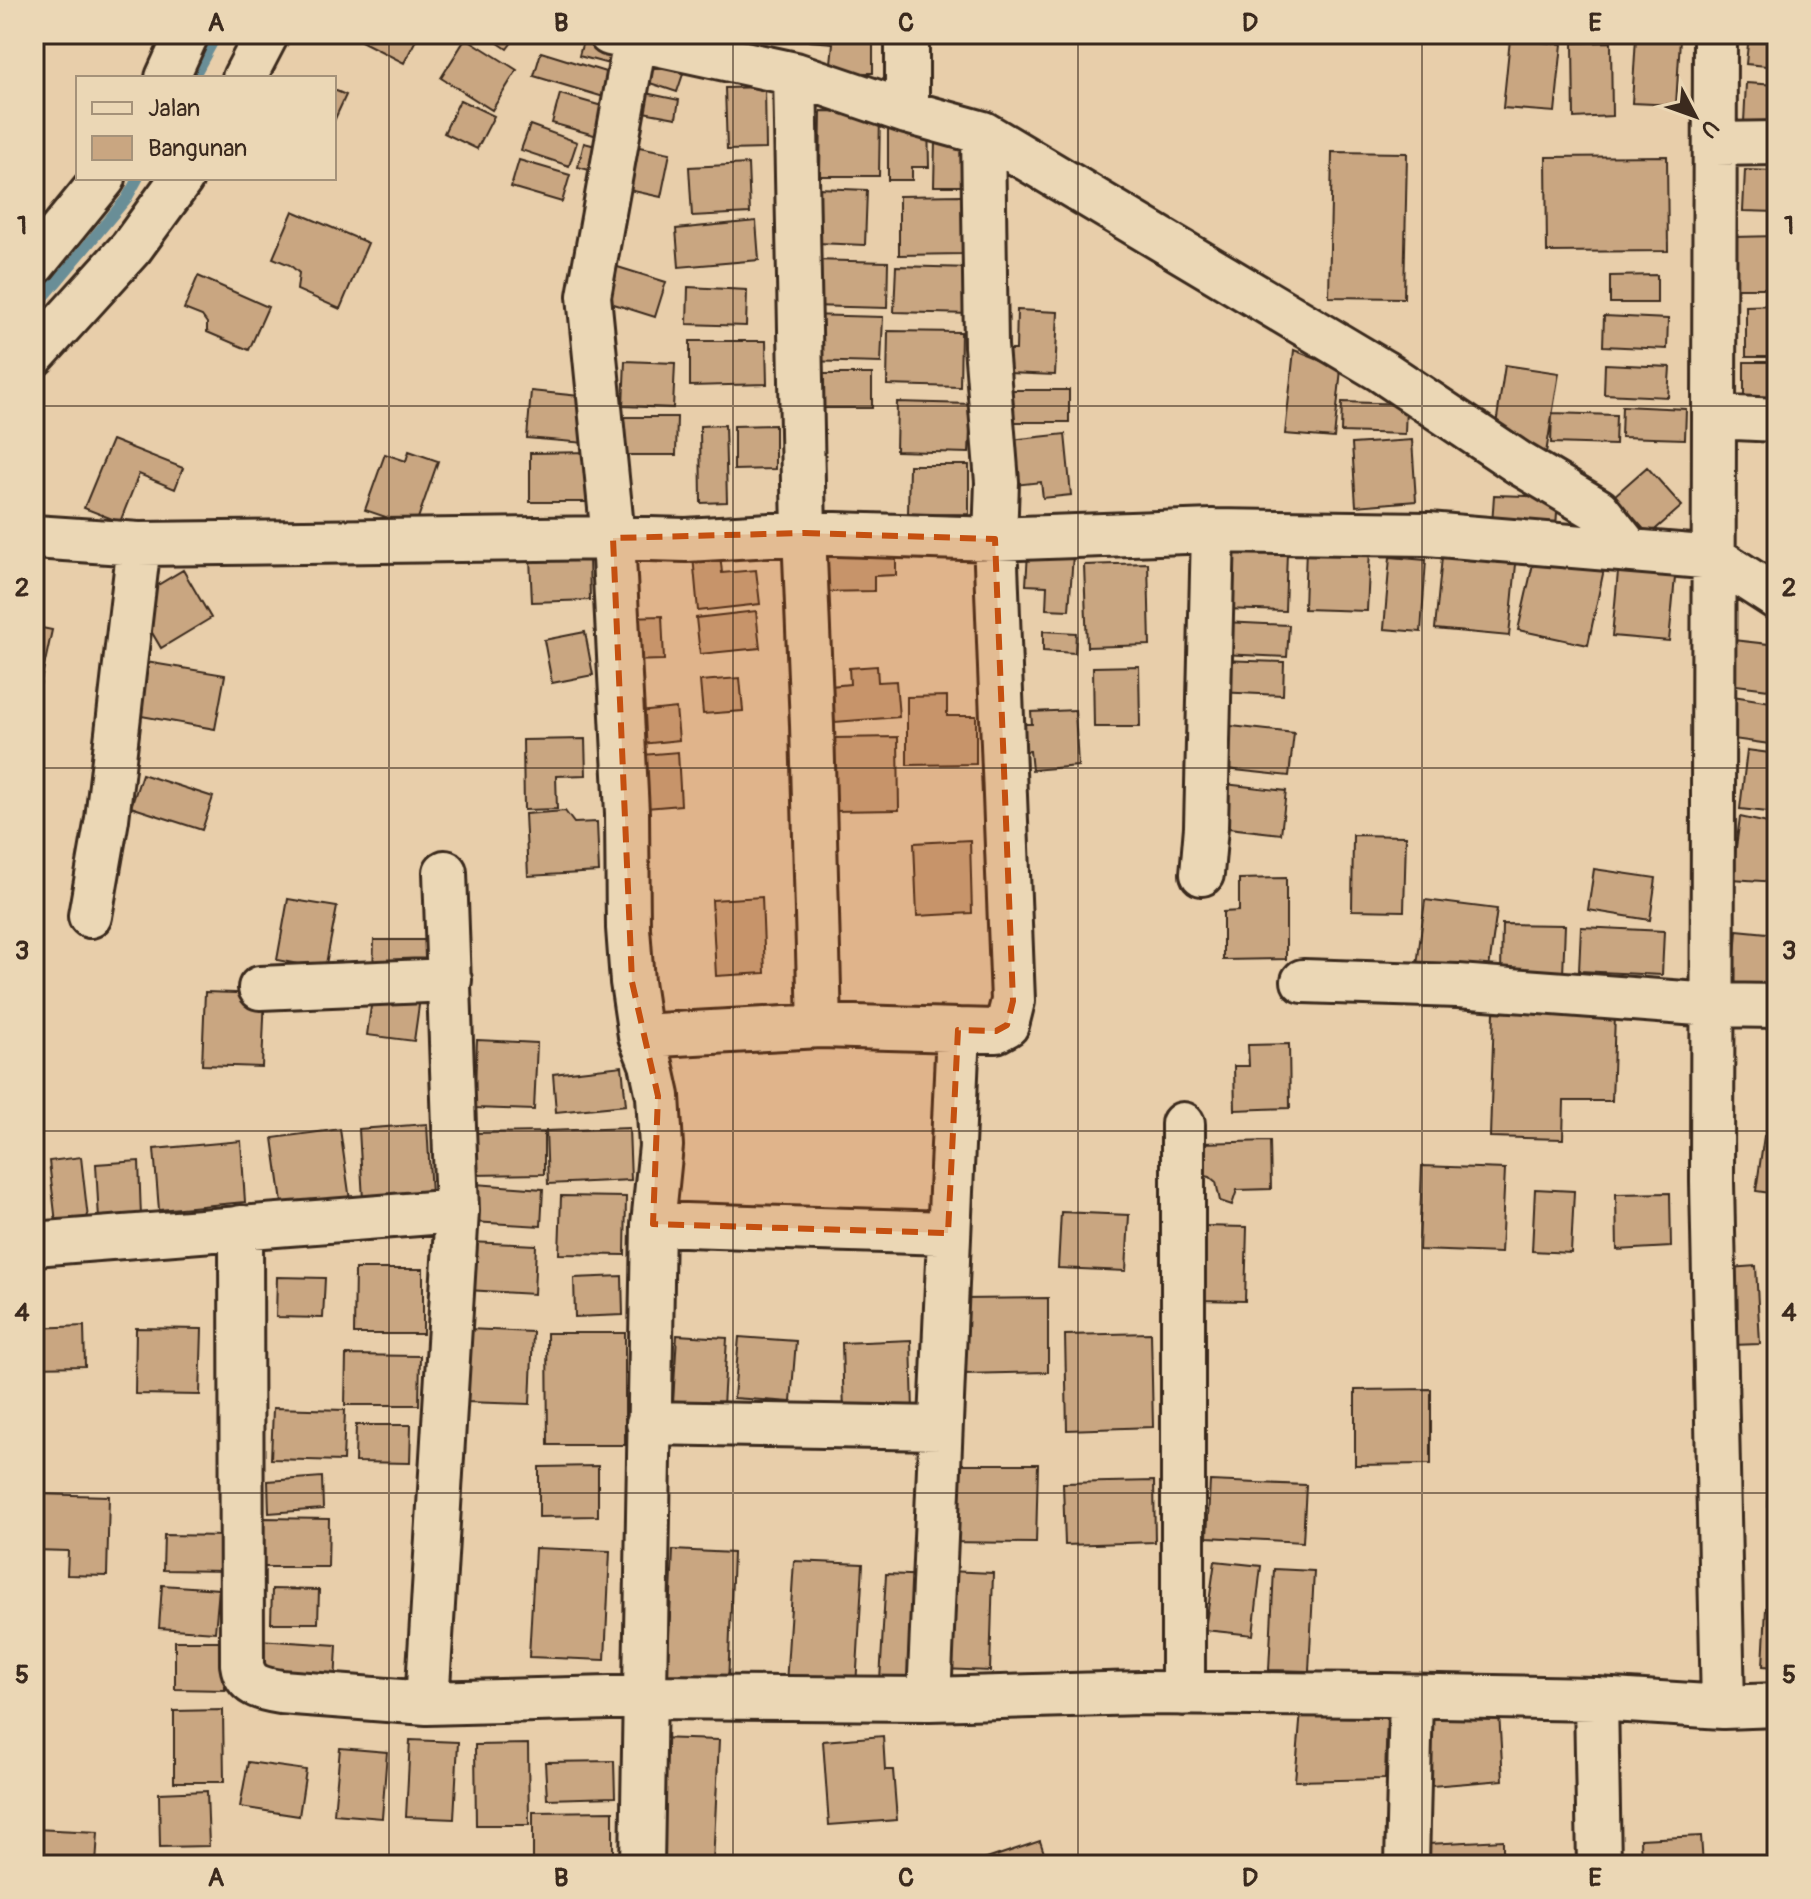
<svg xmlns="http://www.w3.org/2000/svg" width="1811" height="1899" viewBox="0 0 1811 1899" font-family="Pangolin,sans-serif">
	<rect width="100%" height="100%" fill="#e8ceaa"/>
	<filter id="ink" filterUnits="userSpaceOnUse"><feTurbulence type="fractalNoise" baseFrequency=".0125" numOctaves="2"/><feDisplacementMap in="SourceGraphic" scale="16" xChannelSelector="R" yChannelSelector="G"/><feConvolveMatrix kernelMatrix="1 2 1 2 8 2 1 2 1" color-interpolation-filters="sRGB"/></filter>
	<g filter="url(#ink)">
		<g fill="none" stroke-linecap="round" stroke-linejoin="round">
			<path stroke="#698e97" stroke-width="11" d="M193 78 217 34
				M34 309 127 198 138 178"/>
		</g>
		<path fill="#c9a681" stroke="#3b2a1e" stroke-width="2" d="M365 34H419L404 63 361 41Z
			M485 34H518L507 49Z
			M687 34H752V40L687 36Z
			M809 34H873V73H830L833 43 810 41Z
			M1749 34H1777V67L1746 64Z
			M584 37 614 46 609 64 579 56Z
			M1636 37 1680 39 1676 105 1632 103Z
			M466 38 517 70 492 110 441 78Z
			M1510 39 1562 44 1555 112 1503 108Z
			M1611 42 1612 116 1574 118 1573 43Z
			M541 52 615 75 607 98 534 76Z
			M640 54 685 68 677 92 632 77Z
			M1746 83 1777 85V124L1744 122Z
			M765 87 766 149 727 150 725 88Z
			M334 90 346 95 334 121Z
			M631 90 679 100 676 118 627 109Z
			M560 94 609 108 601 137 552 123Z
			M460 100 494 116 477 149 444 133Z
			M821 111 880 112 879 176H820Z
			M928 120 929 167H912V180H888V121Z
			M530 125 577 142 569 166 521 150Z
			M935 141H962L961 186H934Z
			M584 143 612 150 604 174 578 167Z
			M629 145 670 153 661 197 620 188Z
			M1332 152 1407 153 1404 298 1329 297Z
			M1667 156 1668 251 1547 252 1546 157Z
			M519 160 570 175 562 202 511 187Z
			M748 164 750 213 692 216 689 167Z
			M1745 170 1777 171V212L1743 211Z
			M818 188 867 190 865 245 816 243Z
			M962 195 963 254 899 255V196Z
			M293 211 368 243 340 309 297 290 299 273 290 265 273 258Z
			M756 221 759 260 679 267 676 229Z
			M1777 236V288H1735L1734 237Z
			M812 260 888 262 887 308 810 306Z
			M608 264 666 282 655 317 598 299Z
			M896 266 972 268 971 314 894 312Z
			M1657 275V303H1610V276Z
			M198 276 268 307 249 350 207 332V323L202 316 184 309Z
			M688 287 747 290 746 326 687 324Z
			M1777 305V357H1746V306Z
			M1017 310 1058 312 1055 375 1008 373 1009 350H1016Z
			M806 315 883 317 881 363 804 361Z
			M1604 316 1668 319 1667 349 1603 346Z
			M888 331 961 332 960 387 887 385Z
			M690 341H766L767 384 690 386Z
			M1294 350 1341 369 1334 438 1285 434Z
			M625 361 675 363 673 408 623 406Z
			M1744 362H1777V413L1744 414Z
			M1605 364 1670 367 1668 397 1604 394Z
			M1505 365 1559 373 1546 453 1493 445Z
			M804 374H872V408H817Z
			M1010 390H1069V422H1010Z
			M531 391 589 397 585 443 527 438Z
			M897 402 971 404 969 453 896 451Z
			M1342 402 1406 404 1405 434 1341 432Z
			M1622 406 1686 409 1685 439 1621 437Z
			M1552 413 1616 415 1615 445 1551 443Z
			M624 417H677L676 455H624Z
			M725 425 727 502 701 503 700 426Z
			M775 425V469L734 470V426Z
			M1065 434 1071 495 1043 498 1041 482 1015 485 1011 440Z
			M112 440 183 468 175 489 139 474 120 522 84 508Z
			M1412 440 1416 501 1356 506 1352 444Z
			M409 451 438 461 415 527 365 510 385 454 406 461Z
			M592 452V502H530V453Z
			M909 465H969V514L908 515Z
			M1647 467 1682 506 1649 535 1614 496Z
			M1494 495 1558 497 1556 528 1492 525Z
			M896 544V575L874 576V591L818 592 817 545Z
			M1306 547 1370 549 1367 611 1304 609Z
			M1224 548 1287 551 1285 611 1222 609Z
			M1028 552 1073 555 1069 610 1046 609 1047 586 1026 585Z
			M720 553 722 573 756 570 760 604 698 611 693 556Z
			M1535 555 1604 569 1588 645 1518 630Z
			M589 556 590 600 532 602 530 558Z
			M1390 557 1426 560 1421 632 1384 629Z
			M1442 557 1516 564 1509 636 1435 629Z
			M1148 563 1150 645 1087 647 1084 565Z
			M183 570 211 618 161 648 133 600Z
			M1618 572 1675 577 1669 641 1612 636Z
			M34 607 41 608 37 627 52 630 39 690 34 689Z
			M756 611 760 648 700 654 696 618Z
			M662 616 664 660 628 661 626 617Z
			M1224 622 1289 625 1287 657 1222 654Z
			M1043 631 1076 633 1075 653 1043 651Z
			M585 632 593 675 552 683 544 640Z
			M1733 640 1777 645V690L1728 684Z
			M1220 660 1284 662 1283 695 1218 692Z
			M140 661 225 675 215 729 130 714Z
			M877 666 878 682 896 681 899 717 822 723 820 687 850 684 849 668Z
			M1139 666 1140 727H1094L1093 667Z
			M740 678 743 711 703 714 700 681Z
			M947 696V716H976V764L907 765V697Z
			M1733 696 1777 703V745L1726 738Z
			M676 708 679 740 632 745 630 713Z
			M1075 710 1078 766 1032 770 1030 751 1023 752 1021 724H1032L1031 712Z
			M1222 725 1294 733 1289 776 1217 768Z
			M898 737 899 810 833 811 832 738Z
			M585 739 586 775 556 776 557 809 524 810 523 740Z
			M1747 750 1777 754V813L1740 809Z
			M678 752 681 805 634 809 630 756Z
			M142 774 213 797 202 830 131 807Z
			M1225 784 1286 791 1281 834 1220 827Z
			M565 811 574 823 597 822 599 872 528 876 525 814Z
			M1740 817 1777 825V882L1732 879Z
			M1353 835 1406 836 1404 911 1352 910Z
			M970 840 972 913 917 916 914 843Z
			M1594 869 1656 878 1650 920 1588 910Z
			M1286 878V959L1223 960V912L1239 911V879Z
			M762 897 765 973 716 976 712 900Z
			M288 899 337 907 325 969 277 960Z
			M1425 900 1497 909 1488 976 1417 966Z
			M1502 924 1565 925 1563 975 1501 973Z
			M1581 927 1664 931 1662 975 1579 971Z
			M1737 930 1777 934V989L1733 986Z
			M374 940H426L425 974 373 973Z
			M205 992 265 994 262 1067 202 1065Z
			M373 992 420 998 414 1041 367 1035Z
			M1494 1012 1615 1015 1612 1101H1564L1563 1139 1490 1137Z
			M477 1040 537 1043 534 1110 474 1108Z
			M1289 1044 1290 1108 1235 1110 1234 1066H1249L1248 1045Z
			M622 1066 626 1105 556 1112 553 1074Z
			M427 1124 431 1195 363 1200 359 1129Z
			M629 1128 631 1180 548 1184 546 1131Z
			M340 1129 350 1200 283 1210 273 1138Z
			M544 1132V1174L473 1175V1133Z
			M1764 1136 1777 1138V1194L1756 1191Z
			M241 1141 245 1202 159 1210 154 1149Z
			M1270 1141 1271 1189 1237 1190 1232 1205 1220 1201 1216 1182 1210 1177 1201 1175V1143Z
			M81 1157 88 1219 56 1223 49 1161Z
			M139 1161 141 1217 99 1220 96 1164Z
			M1422 1166 1505 1169 1501 1253 1419 1250Z
			M475 1184 543 1189 541 1226 472 1222Z
			M1535 1189 1574 1191 1571 1253 1532 1251Z
			M1670 1193 1671 1247 1617 1250 1616 1194Z
			M561 1196 626 1197 625 1255 559 1254Z
			M1061 1212 1129 1215 1126 1271 1058 1268Z
			M1201 1226 1247 1227 1245 1301 1199 1300Z
			M470 1242 536 1245 534 1294 467 1290Z
			M1756 1266 1760 1344 1732 1345 1729 1268Z
			M355 1269H423V1334H354Z
			M622 1276 623 1315 575 1317 574 1278Z
			M277 1277 325 1278 323 1318 276 1317Z
			M1048 1298V1372L963 1374 962 1299Z
			M84 1326 85 1366 34 1367V1328Z
			M136 1328 202 1329 200 1395 135 1394Z
			M468 1329 533 1332 530 1404 465 1402Z
			M547 1333H625V1445H548Z
			M1151 1333 1153 1427 1067 1430 1065 1335Z
			M677 1335 727 1338 723 1406 673 1403Z
			M739 1337 796 1341 791 1402 734 1398Z
			M911 1340 913 1412 844 1414 842 1343Z
			M346 1355 420 1356 419 1405H345Z
			M1431 1389V1464L1355 1465V1390Z
			M273 1408 345 1410 343 1461 271 1459Z
			M356 1425H411L410 1463 355 1462Z
			M946 1464H1038L1036 1543 944 1542Z
			M598 1466V1516L539 1517V1467Z
			M1769 1473H1777V1539L1768 1538Z
			M322 1477 323 1509 269 1513 268 1481Z
			M1154 1481 1155 1542 1065 1545 1063 1483Z
			M1210 1481 1306 1485 1303 1542 1207 1537Z
			M34 1494 109 1496 107 1576 67 1575 68 1551 34 1550Z
			M264 1518 329 1519 328 1567H264Z
			M164 1535 226 1536 225 1571 163 1570Z
			M535 1548 610 1551 605 1660 529 1657Z
			M673 1550 733 1553 728 1685 667 1683Z
			M794 1561 863 1564 856 1687 786 1684Z
			M1215 1561 1261 1566 1253 1635 1205 1630Z
			M1274 1569 1314 1571 1309 1671 1269 1670Z
			M947 1571 993 1573 990 1671 943 1669Z
			M886 1574 929 1576 922 1683 880 1681Z
			M162 1585 219 1589 215 1632 159 1628Z
			M272 1589 319 1590 318 1623H271Z
			M1766 1608H1777V1667L1763 1666Z
			M258 1640 337 1645 335 1685 255 1680Z
			M175 1641H226L225 1690 175 1689Z
			M223 1710 224 1782H174V1711Z
			M1301 1711 1387 1714 1385 1779 1295 1781Z
			M1420 1713H1499L1503 1780 1420 1787Z
			M883 1736 885 1770H893L897 1820 829 1825 823 1741Z
			M656 1738 719 1740 713 1864 650 1862Z
			M410 1740 458 1742 454 1819 406 1817Z
			M528 1744 529 1825H476L475 1745Z
			M340 1748 387 1752 382 1818 334 1814Z
			M614 1761 615 1797 547 1799 545 1762Z
			M248 1762 306 1770 299 1816 240 1807Z
			M207 1791 209 1846 160 1847 159 1793Z
			M613 1811V1865H533V1812Z
			M34 1829 98 1832 96 1865H34Z
			M1701 1836 1703 1865H1641L1640 1839Z
			M1503 1840V1865H1428V1844Z
			M1040 1841 1048 1865H969Z
			M774 1858 849 1861V1865H774Z"/>
		<g fill="none" stroke-linecap="round" stroke-linejoin="round">
			<defs>
				<path id="minor" d="M610 34 795 74 907 112 983 133 1382 371 1519 463 1598 510 1628 548
					M907 34V112
					M1715 34 1712 1182 1723 1707
					M635 41 589 296 613 538 627 813 628 928 632 982 640 1036 651 1064 658 1096 661 1146 653 1224 642 1865
					M795 74 804 533 812 725 820 1026
					M167 78 187 34
					M244 78 267 34
					M1715 144 1777 143
					M34 264 104 178
					M34 355 131 248 182 178
					M1715 417 1777 420
					M34 537 139 544 613 538 686 540 804 533 995 539 1213 531 1428 534 1715 558 1777 598
					M1202 874 1206 827 1213 531
					M90 916 107 819 139 544
					M1303 981 1458 986 1712 1005 1777 1006
					M260 988 450 980
					M640 1036 820 1026 958 1030
					M653 1224 948 1233
					M241 1227 242 1664C245 1686 262 1689 281 1692L427 1703 647 1697 929 1699 1141 1693 1385 1695 1596 1699 1723 1707 1777 1705
					M34 1244 457 1211
					M648 1423 940 1428
					M1183 1694V1124
					M929 1699 958 1030 996 1031 1007 1025 1013 1001 995 539 997 482 986 346 983 133
					M1596 1699 1599 1865
					M427 1703 457 1211 445 872
					M1407 1865 1411 1696"/>
			</defs>
			<use href="#minor" stroke="#3b2a1e" stroke-width="48"/>
			<use href="#minor" stroke="#ebd7b5" stroke-width="42"/>
		</g>
	</g>
	<path fill="#c55010" fill-opacity="0.2" stroke="#c55010" stroke-width="6" stroke-dasharray="16 10" stroke-linejoin="round" d="M804 533 995 539 1013 1001 1007 1025 996 1031 958 1030 948 1233 653 1224 658 1096 632 982 613 538Z"/>
	<path fill="none" stroke="#3b2a1e" stroke-width="2" stroke-opacity="0.55" d="M389 34V1865M733 34V1865M1078 34V1865M1422 34V1865M34 406H1777M34 768H1777M34 1131H1777M34 1493H1777"/>
	<rect width="1811" height="1899" fill="none" stroke="#ebd7b5" stroke-width="88"/>
	<rect x="76" y="76" width="260" height="104" fill="#ebd7b5" stroke="#a59279" stroke-width="2"/>
	<rect x="92" y="102" width="40" height="12" fill="#ebd7b5" stroke="#a59279" stroke-width="2"/>
	<text x="148" y="116" font-size="24" fill="#3b2a1e">Jalan</text>
	<rect x="92" y="136" width="40" height="24" fill="#c9a681" stroke="#a59279" stroke-width="2"/>
	<text x="148" y="156" font-size="24" fill="#3b2a1e">Bangunan</text>
	<g transform="translate(1695 116) rotate(131)" stroke="#ebd7b5" stroke-width="6" paint-order="stroke">
	<path d="M0-6L14 30L0 20L-14 30Z" fill="#3b2a1e"/>
	<text y="-12" font-size="22" font-weight="bold" text-anchor="middle" fill="#3b2a1e">U</text>
	</g>
	<rect x="44" y="44" width="1723" height="1811" fill="none" stroke="#3b2a1e" stroke-width="3"/>
	<g font-size="26" text-anchor="middle" font-weight="bold" fill="#3b2a1e">
		<text x="216" y="31">A</text>
		<text x="561" y="31">B</text>
		<text x="906" y="31">C</text>
		<text x="1250" y="31">D</text>
		<text x="1595" y="31">E</text>
		<text x="22" y="234">1</text>
		<text x="1789" y="234">1</text>
		<text x="22" y="596">2</text>
		<text x="1789" y="596">2</text>
		<text x="22" y="959">3</text>
		<text x="1789" y="959">3</text>
		<text x="22" y="1321">4</text>
		<text x="1789" y="1321">4</text>
		<text x="22" y="1683">5</text>
		<text x="1789" y="1683">5</text>
		<text x="216" y="1886">A</text>
		<text x="561" y="1886">B</text>
		<text x="906" y="1886">C</text>
		<text x="1250" y="1886">D</text>
		<text x="1595" y="1886">E</text>
	</g>
</svg>
